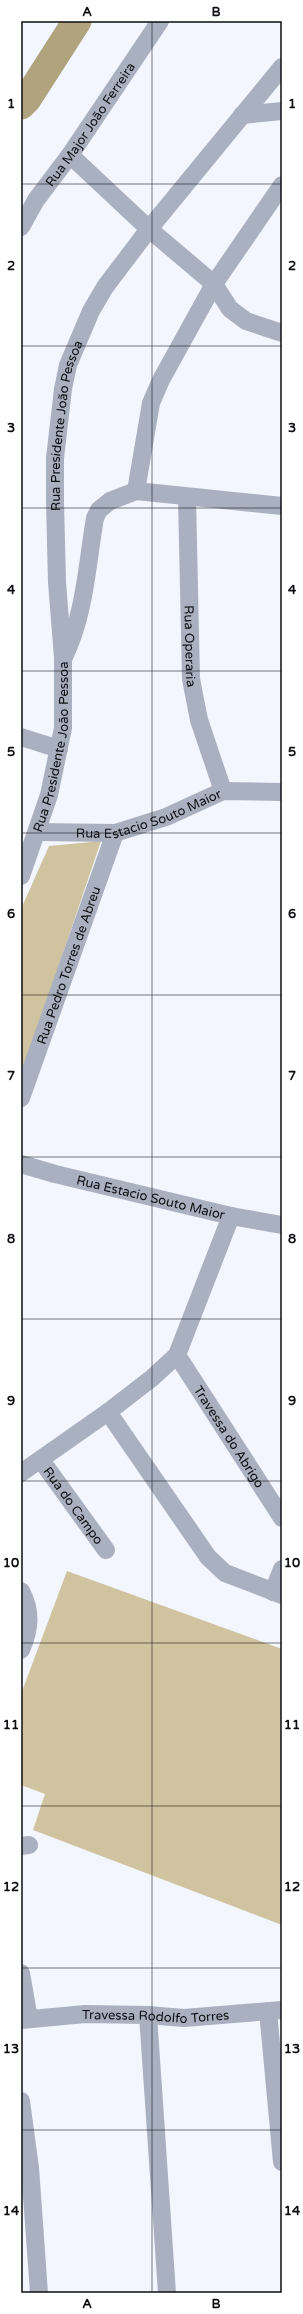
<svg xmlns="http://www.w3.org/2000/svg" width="303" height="2314" viewBox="0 0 303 2314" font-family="'Varela Round',sans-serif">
	<rect width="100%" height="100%" fill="#f3f6ff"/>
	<path fill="#d0c39f" d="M101 841 21 1077V909L49 846Z
		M67 1571 282 1649V1925L33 1830 45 1794 21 1785V1694Z"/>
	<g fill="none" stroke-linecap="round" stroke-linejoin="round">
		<path stroke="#b0a47e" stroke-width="29" d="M21 105 27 99 77 21"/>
		<g stroke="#a9b0c0" stroke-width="18">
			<path d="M242 115 282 111"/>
			<path d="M70 155 149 229 214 284 230 309 246 321 282 333"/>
			<path id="s1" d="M21 227 36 200 70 155 160 21"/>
			<path d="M136 491 151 403 161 380 214 284 282 185"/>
			<path id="s2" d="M187 497 191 679 199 720 223 791"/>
			<path d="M64 657C85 614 87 565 95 518L99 510 110 501 136 491 282 506"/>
			<path d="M21 737 59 749"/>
			<path id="s3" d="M38 832 115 833 166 817 223 791 282 792"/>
			<path id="s4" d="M21 876 49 795 63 728V658L57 582 55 502V458L63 389 68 365 91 311 105 287 149 229 282 67"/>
			<path id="s5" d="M21 1098 115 833"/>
			<path id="s6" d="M21 1164 55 1174 231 1216 282 1225"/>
			<path id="s7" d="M177 1355 282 1518"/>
			<path d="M108 1412 208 1557 225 1573 282 1595"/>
			<path id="s8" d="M41 1460 106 1550"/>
			<path d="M21 1473 108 1412 152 1378 177 1355 231 1216"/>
			<path d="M21 1591C32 1612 30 1629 21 1650"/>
			<path d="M273 1592 282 1569"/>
			<path d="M21 1846 29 1845"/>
			<path d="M21 1973 29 2019"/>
			<path d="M268 2011 282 2162"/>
			<path d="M148 2015 167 2293"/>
			<path id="s9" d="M21 2020 85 2014 148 2015 184 2018 282 2010"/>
			<path d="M21 2101 30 2168 39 2293"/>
		</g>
	</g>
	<path fill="none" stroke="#0d0e11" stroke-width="1" stroke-opacity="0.55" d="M152 21V2293M21 184H282M21 346H282M21 508H282M21 671H282M21 833H282M21 995H282M21 1157H282M21 1319H282M21 1481H282M21 1643H282M21 1806H282M21 1968H282M21 2130H282"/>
	<g text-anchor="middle" stroke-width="3.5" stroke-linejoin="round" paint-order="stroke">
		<g font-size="13" fill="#0d0e11" stroke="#fff">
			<text dy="5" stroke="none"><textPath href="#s1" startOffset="124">Rua Major João Ferreira</textPath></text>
			<text dy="5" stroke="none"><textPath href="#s4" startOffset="458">Rua Presidente João Pessoa</textPath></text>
			<text dy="5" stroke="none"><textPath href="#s2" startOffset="149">Rua Operaria</textPath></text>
			<text dy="5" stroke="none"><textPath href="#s4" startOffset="134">Rua Presidente João Pessoa</textPath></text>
			<text dy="5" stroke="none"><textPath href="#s3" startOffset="114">Rua Estacio Souto Maior</textPath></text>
			<text dy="5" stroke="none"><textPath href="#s5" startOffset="141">Rua Pedro Torres de Abreu</textPath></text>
			<text dy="5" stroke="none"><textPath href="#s6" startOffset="134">Rua Estacio Souto Maior</textPath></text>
			<text dy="5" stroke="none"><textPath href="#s7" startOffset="97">Travessa do Abrigo</textPath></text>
			<text dy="5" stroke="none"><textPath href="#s8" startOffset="56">Rua do Campo</textPath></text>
			<text dy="5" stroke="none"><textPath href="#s9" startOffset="135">Travessa Rodolfo Torres</textPath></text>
		</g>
	</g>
	<rect width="303" height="2314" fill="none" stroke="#ffffff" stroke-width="44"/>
	<rect x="22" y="22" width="259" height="2270" fill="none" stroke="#0d0e11" stroke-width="1.5"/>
	<g font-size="13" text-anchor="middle" font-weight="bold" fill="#0d0e11">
		<text x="87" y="16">A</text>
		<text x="216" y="16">B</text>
		<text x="11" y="108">1</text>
		<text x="292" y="108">1</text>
		<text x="11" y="270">2</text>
		<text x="292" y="270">2</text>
		<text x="11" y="432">3</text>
		<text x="292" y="432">3</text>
		<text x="11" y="594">4</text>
		<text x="292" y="594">4</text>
		<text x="11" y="756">5</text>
		<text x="292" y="756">5</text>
		<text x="11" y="918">6</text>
		<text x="292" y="918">6</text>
		<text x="11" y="1080">7</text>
		<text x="292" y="1080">7</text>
		<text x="11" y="1243">8</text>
		<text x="292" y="1243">8</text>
		<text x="11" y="1405">9</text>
		<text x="292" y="1405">9</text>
		<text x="11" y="1567">10</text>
		<text x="292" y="1567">10</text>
		<text x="11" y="1729">11</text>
		<text x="292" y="1729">11</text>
		<text x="11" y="1891">12</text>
		<text x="292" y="1891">12</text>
		<text x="11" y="2053">13</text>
		<text x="292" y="2053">13</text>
		<text x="11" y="2215">14</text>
		<text x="292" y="2215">14</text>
		<text x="87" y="2308">A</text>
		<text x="216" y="2308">B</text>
	</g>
</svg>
